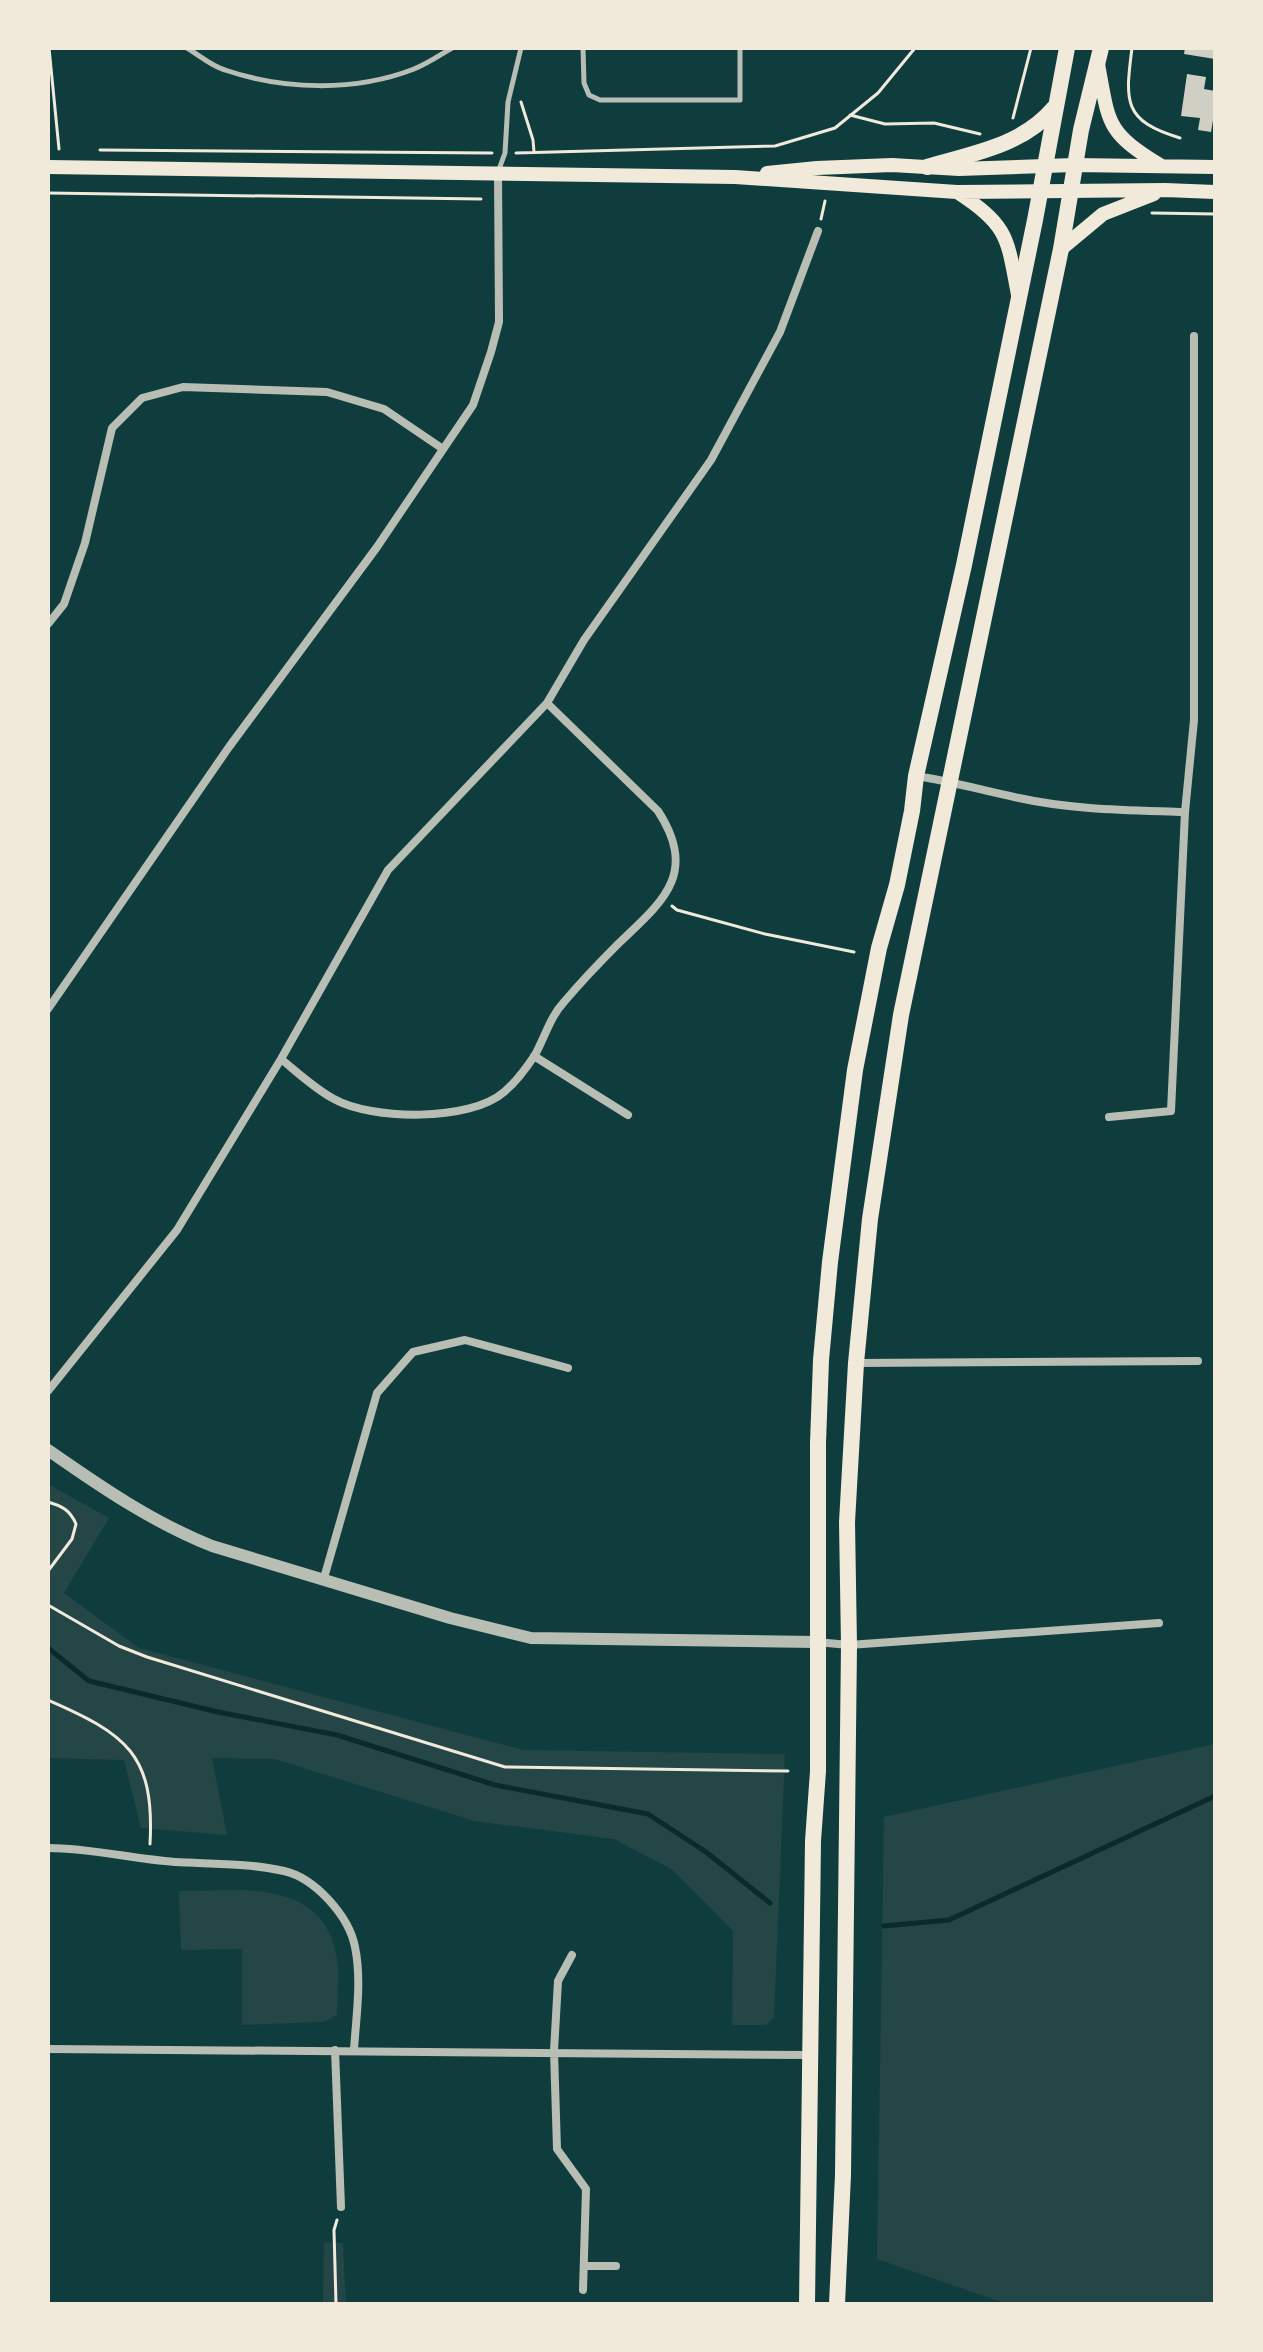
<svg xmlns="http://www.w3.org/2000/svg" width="1263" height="2352" viewBox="0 0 1263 2352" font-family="'Work Sans',sans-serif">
	<rect width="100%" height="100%" fill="#0f3d3e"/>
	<path fill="#244646" d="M48 1484 109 1518 64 1593 139 1648 523 1750 785 1754 774 2018 766 2025H732L733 1931 673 1870 614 1839 474 1821 275 1759 212 1758 227 1835 141 1828 124 1760 48 1758Z
		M1215 1744V2304H1007L877 2259 884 1817Z
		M179 1891C241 1891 324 1877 337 1959 340 1976 337 1997 337 2015L323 2022 242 2025V1949L181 1950Z
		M324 2242 343 2243 346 2304H323Z"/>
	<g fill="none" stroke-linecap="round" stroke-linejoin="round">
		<path stroke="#0a2a2b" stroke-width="5" d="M48 1648 89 1681 218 1712 337 1735 495 1785 648 1814 706 1852 770 1903
			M884 1926 949 1920 1215 1796"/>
	</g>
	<path fill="#cfcfc3" d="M1185 48H1215V59L1184 54Z
		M1187 74 1206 77 1204 89 1215 91V121L1213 120 1211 132 1198 130 1200 118 1181 116Z"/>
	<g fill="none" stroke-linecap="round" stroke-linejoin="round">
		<path stroke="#f1e9da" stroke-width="3" d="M49 48 59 149
			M1132 48C1125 102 1123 121 1180 138
			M521 102 533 140 534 152
			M850 115 885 124 934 123 980 134
			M1013 118 1031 48
			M100 150 492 153
			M516 153 775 146 835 128 878 93 915 48
			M48 193 481 199
			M1152 213 1215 214
			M821 219 825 201
			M672 906 677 910 765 934 854 952
			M48 1502C62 1506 70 1510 76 1524L72 1539 48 1571
			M48 1605 119 1646 147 1657 505 1767 788 1771
			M48 1700C126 1734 155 1754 150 1844
			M336 2304 334 2230 337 2220"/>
		<path stroke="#b8beb3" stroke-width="5" d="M187 48C199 55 211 66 225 70 284 90 355 92 414 69 427 64 440 55 452 48
			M583 48 584 83 589 95 600 100H740V48
			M498 172 505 153 508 102 521 48"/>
		<path stroke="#b8beb3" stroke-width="8" d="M48 624 64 604 85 543 112 428 142 398 183 387 327 392 384 409 443 449
			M916 776C951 781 984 791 1019 798 1073 810 1130 810 1185 812
			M48 1009 229 747 377 547 473 405 491 352 499 322 498 172
			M534 1056 628 1115
			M281 1059C297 1072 315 1089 334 1099 371 1120 470 1122 504 1092 515 1083 527 1067 535 1055 545 1037 550 1017 564 1002 581 982 599 963 618 944 662 902 699 874 658 811L547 703
			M1109 1117 1171 1111 1185 812 1194 720V336
			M856 1363 1198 1361
			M48 1391 177 1230 281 1059 388 870 547 703 584 640 711 460 780 332 818 231
			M324 1578 377 1393 413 1352 465 1340 568 1368
			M816 1642 849 1645 1159 1623
			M48 1848C91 1848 132 1859 175 1862 211 1864 249 1863 284 1871 315 1878 349 1916 355 1947 362 1981 356 2017 354 2050
			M572 1955 558 1981 554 2051 557 2149 586 2189 583 2290
			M48 2049 809 2055
			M335 2050 341 2207
			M584 2266H616"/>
		<path stroke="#b8beb3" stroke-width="12" d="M48 1450C101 1487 152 1522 212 1546L450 1618 531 1638 816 1642"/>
		<path stroke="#f1e9da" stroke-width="14" d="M1098 64C1109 124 1106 132 1160 165
			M48 167 735 177 957 192 1165 190 1215 192
			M767 173 817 168 892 165 959 169 1074 165 1215 167
			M957 192C1009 226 1007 237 1018 295
			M1061 249 1103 214 1154 194"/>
		<path stroke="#f1e9da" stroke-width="16" d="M927 167C973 153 1022 146 1054 108
			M807 2304 813 1841 818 1771V1443L821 1360 830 1262 855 1070 879 948 897 885 912 811 916 776 964 565 1035 220 1067 48
			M837 2304 843 2175 849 1645 847 1522 856 1363 870 1219 901 1015 1061 249 1081 130 1101 48"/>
	</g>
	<rect width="1263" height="2352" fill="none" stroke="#f1e9da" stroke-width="100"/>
</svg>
